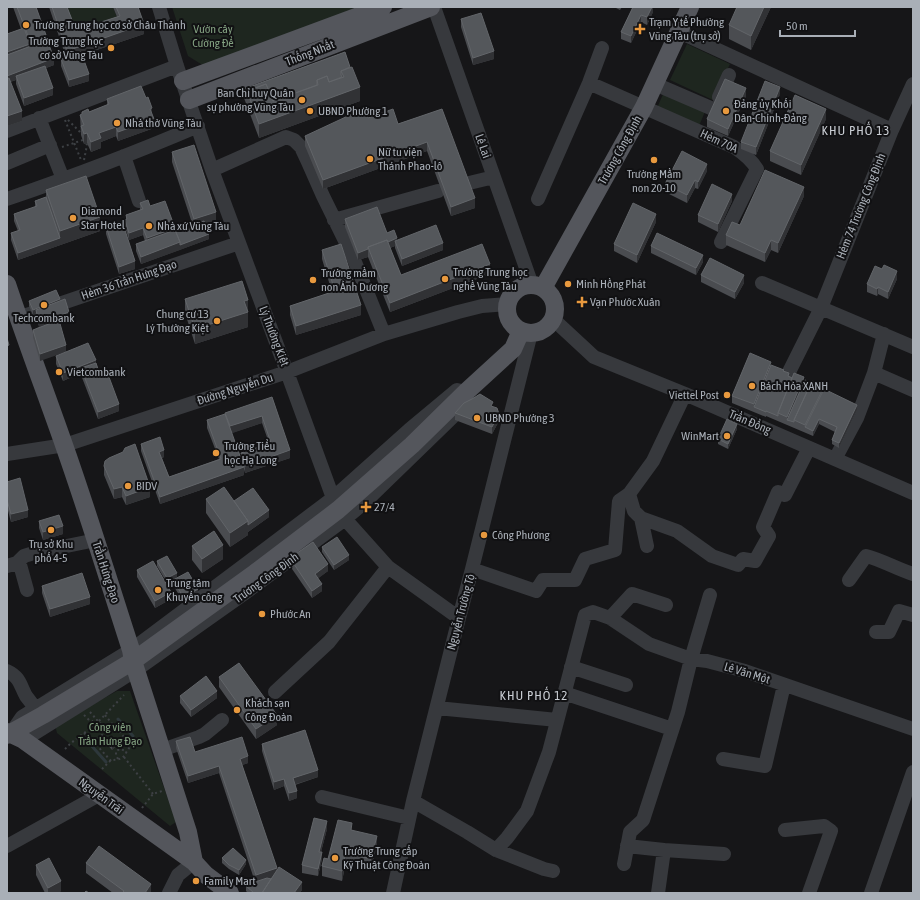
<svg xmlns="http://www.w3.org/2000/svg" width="920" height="900" viewBox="0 0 920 900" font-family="'Asap Condensed',sans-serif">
	<rect width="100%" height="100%" fill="#161618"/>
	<path fill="#1e261f" d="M63 7H113L120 25 76 40Z
		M172 7H383L209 69 188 56Z
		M687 44 730 64 713 100 670 80Z
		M667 85 709 102 699 126 657 108Z
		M117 691H130L176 822 170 826 57 733 55 725Z"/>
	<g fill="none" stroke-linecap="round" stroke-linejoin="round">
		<path stroke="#2d373b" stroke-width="3" d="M118 719 133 736
			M90 744 106 762"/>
		<path stroke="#3d4044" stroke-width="2" stroke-dasharray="2 3" stroke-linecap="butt" d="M65 120 81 160
			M68 120 82 134
			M62 147 83 140
			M84 160 87 145 86 143
			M90 712 97 720
			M84 715 92 723
			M105 715 113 725
			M99 721 124 695
			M84 733 94 742
			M65 749 71 743 92 727 91 723 93 721 97 720 100 722 101 726 98 729H95L92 727
			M124 757 153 794
			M118 759 116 755V751L120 749 126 751
			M111 761 94 742 114 725 131 745
			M102 769 111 760C127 760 123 754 131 746 134 742 138 740 142 738
			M142 808 153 794 162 791"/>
		<path stroke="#37393d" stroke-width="14" d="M159 7 177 66 212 170 287 372 333 498 338 510 345 519 388 567 459 618
			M434 7 532 285
			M679 32 892 130
			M589 83 734 147C743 153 751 159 757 169L721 242
			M655 84 713 109
			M719 97 729 75
			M39 118 63 179
			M7 131 177 66
			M124 156 139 201
			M7 163 50 145
			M212 170 286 137 294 140 301 147 308 162 323 196 353 257 384 334
			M465 184 494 177
			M7 199C71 177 135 153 198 126
			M538 199 589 83 602 48
			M334 220 438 191
			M762 283 913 347
			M18 318 239 243
			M553 319 594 357 685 394 913 493
			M789 372 821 308 892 130 913 84
			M874 373 913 390
			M457 390 466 392 468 402 364 503 345 519 249 590 136 670 35 733H11L22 717 131 650 247 563 333 498 409 430Z
			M7 454 65 445 287 372 384 334 458 312 482 306 508 304
			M835 459 857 418 874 373 884 334
			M629 494 634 511 641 518 677 531 712 556 738 565 743 559 755 561 769 536 763 527 778 492 785 495 809 448
			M641 518 647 546
			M19 561 27 590
			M7 566 17 563 24 556 37 552 96 540
			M472 569 536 591 543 580H575L585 559 615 550 619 501 629 494 653 461 685 394
			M849 580 866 556C882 560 897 569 913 574
			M610 618 632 594 666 605
			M876 632H889L899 611 913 615
			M571 667 626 685
			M7 671C20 677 20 685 26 696 29 700 33 705 36 709
			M275 692 329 642 388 567
			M564 693 672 729
			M437 708 557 720
			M162 750 199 737 205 734 222 720
			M723 759 765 766 784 685
			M322 797 409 818
			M413 801 467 832 496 850 544 869 553 871
			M785 830 824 826 831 831 809 893
			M7 846 99 795
			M627 846 664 850 724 854
			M496 850 507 838 527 811 549 752 585 615 593 612 610 618 649 644 691 659 707 661 745 671 913 729
			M624 864 630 832 643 820 678 712 691 659 710 595
			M169 893 178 875 194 862
			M393 893 413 801 459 618 472 569 531 333
			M658 893 664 850
			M871 893 913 772"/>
		<path stroke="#54565c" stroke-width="18" d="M183 81 383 7
			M189 100 431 7
			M7 284C25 338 45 391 64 445 88 513 109 582 131 650L133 661 188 832 194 862
			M507 309a24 24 0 1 1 48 0a24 24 0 1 1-48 0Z
			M543 288 644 107 690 7
			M7 732 22 739 194 862 206 875 230 893
			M7 735 43 715 133 661 255 573 338 510 412 445 466 392 513 349 521 331"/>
	</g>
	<path fill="#4a4c50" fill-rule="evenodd" d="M13 7H36L54 65 46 68 53 95 24 106 16 84V80L10 82 22 121 7 126V34L21 29Z
		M49 7H67L76 30 117 17 113 7H138L144 34 82 55 89 81 69 87 61 66V59L66 57Z
		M614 7H622L620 10Z
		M633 7H653V12L647 25 641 22 631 43 621 39V32Z
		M771 7 751 50 729 39V25Z
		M461 19 494 59 473 65 461 27Z
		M345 52 360 101 259 138 244 98V89Z
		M780 94 756 155 741 149V142Z
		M746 96 728 136 707 127V119Z
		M107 99 152 116 154 128 118 141 116 136 101 142V148L91 152 87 143 84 144 81 135 80 115H82V112H89L107 105Z
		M442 109 475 208 451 216 427 151 323 189 305 146V136L368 118 398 124Z
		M826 119 801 175 770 161V151Z
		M172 152 216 221 206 225 209 239 141 264 136 251V244L145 241 143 235 129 240 125 227V220L126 219V215L140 210V203L150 206 176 232 193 226 172 162Z
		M707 171 698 189 695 188 687 203 665 192V184Z
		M46 190 100 231 18 260 11 240V233L18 231 14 221V214L35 207V201L46 197Z
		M804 196 778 253 771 250 765 262 726 245V235L740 225Z
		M732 201 718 232 698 222V215Z
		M345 219 387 233 397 240 443 250 402 266 395 248V246L390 248 401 275 490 274 390 312 368 257 358 260 345 227Z
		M656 222 637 263 614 251V244Z
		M106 226 135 269 119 274 106 234Z
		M651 246 703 262 696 275 651 253Z
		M322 250 361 315 296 335 290 315V306L332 292 322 259Z
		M701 275 744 283 735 299 701 282Z
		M897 279 888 299 878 294 877 296 867 292V284Z
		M185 299 248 314V327L195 344 185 313Z
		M29 301H60L69 317 54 322 40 361 33 337V330L39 327 36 313 33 315 29 306Z
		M56 356 96 363 99 372 119 411 98 419 81 375V373L63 381 56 364Z
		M771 365 784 371 789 376 804 382 824 389 857 410 839 448 832 444V440L835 432 819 424 813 436 766 416V417L732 403V396Z
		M272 397 290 458 245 473 244 469V475L160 504 141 451V444L164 457 162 458 169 477 219 459 207 428V420L225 417V413ZM262 423 269 443 241 453V459L231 433Z
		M493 407 499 421 492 434 455 420V413Z
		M737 429 728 449 718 444V439Z
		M104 466 150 497 126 505 122 497 114 499 104 475Z
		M7 482 28 517 11 522 7 507Z
		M206 499 234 501 269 517 248 532V535L230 547 206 513Z
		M39 521 63 534 43 540 39 528Z
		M192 546 223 559 202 573 192 560Z
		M322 547 349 560 334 570 322 552Z
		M290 558 328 571 318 578 322 591 312 598 290 566Z
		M157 561 177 577 167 583 157 566Z
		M137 570 171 599 155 608 137 577Z
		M173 580 198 594 184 603 173 585Z
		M42 586 90 604 50 617 42 593Z
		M219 677 277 725 256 739 219 687Z
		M180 696 217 698 191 717 180 703Z
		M176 741 195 752 248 763 242 765 277 870 302 890 299 893H248L246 891V886L255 882 219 773 188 783 176 748Z
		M107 742 117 745 112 750 107 744Z
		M262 744 318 777 295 785 297 798 289 801 284 786 274 790 262 751Z
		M327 829 321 852 322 859 318 876 302 873V865Z
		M352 830 377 846 371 868 346 862 342 881 322 876V866Z
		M222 858 246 864 239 875 229 869 222 863Z
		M86 863 151 893H113L86 873Z
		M36 865 61 891 58 893H45L36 875Z"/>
	<path fill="#313235" d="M652 7H653V12L647 25V17Z
		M764 7H771L751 50V36Z
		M641 15V22L631 43V36Z
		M144 24V34L67 60V51Z
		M46 35V45L7 59V52L30 44V41Z
		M494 51V59L473 65V58Z
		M54 58V65L17 79 16 76V80L7 83V76Z
		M89 74V81L69 87V80Z
		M360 87V101L259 138V124Z
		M780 87V94L756 155V147Z
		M53 88V95L24 106V98Z
		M746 88V96L728 136V129Z
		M152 108V118L150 109Z
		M826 109V119L801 175V165Z
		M22 111V121L7 126V116Z
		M154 119V128L118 141V132Z
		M116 127V136L101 142V148L91 152V142L99 133Z
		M87 133V143L84 144V134Z
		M427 142V151L323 189V180Z
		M707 164V171L698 189V182Z
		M695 180V188L687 203V195Z
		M804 187V196L778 253V243Z
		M732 194V201L718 232V224Z
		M475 198V208L451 216V207Z
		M216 212V221L194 229V219Z
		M656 214V222L637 263V255Z
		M100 217V231L18 260V253L60 238V231Z
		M143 228V235L129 240V233Z
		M175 228V233L147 245V238Z
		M209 234V239L180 250V245Z
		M397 238V245L395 241V246L371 255 369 249Z
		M771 240V250L765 262V253Z
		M180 242V250L141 264V257Z
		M443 243V250L402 266V259Z
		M368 249V257L358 260V253Z
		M703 255V262L696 275V268Z
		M135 261V269L119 274V267Z
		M490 264V274L390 312V303Z
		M897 271V279L888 299V292Z
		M744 275V283L735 299V292Z
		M878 287V294L877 296V289Z
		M60 299V304L36 310V313L33 315V310Z
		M248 300V327L195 344V329L244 301Z
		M361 305V315L296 335V326Z
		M69 312V317L39 328V323Z
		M66 345V352L40 361V354Z
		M96 360V367L81 368V373L63 381V373Z
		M771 362V370L754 407V404Z
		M804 377V384L787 420V417Z
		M824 387V394L805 427V425Z
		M119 404V411L98 419V412Z
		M857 405V410L839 448V443Z
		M499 414V421L492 434V427Z
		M262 416V423L230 434V426Z
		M819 419V424L813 436V431Z
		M737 424V429L728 449V444Z
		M164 450V457L159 459V452Z
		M290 450V458L245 473V466Z
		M244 467V475L160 504V497Z
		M122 487V497L114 499V489Z
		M150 487V497L126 505V496Z
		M28 510V517L11 522V514Z
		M269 510V517L248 532V535L230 547V533L248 521Z
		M63 526V534L43 540V532Z
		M223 545V559L202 573V559Z
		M349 555V560L334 570V565Z
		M328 564V571L315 581V574Z
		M177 573V577L167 583V578Z
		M322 584V591L312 598V591Z
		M198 589V594L184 603V598Z
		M171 592V599L155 608V601Z
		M90 597V604L50 617V609Z
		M217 691V698L191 717V710Z
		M277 715V725L256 739V729Z
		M117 742V745L112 750V747Z
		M248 756V763L240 766V759Z
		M219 766V773L188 783V776Z
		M318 770V777L293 785V778Z
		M284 779V786L274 790V782Z
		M297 791V798L289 801V793Z
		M327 821V829L319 859V852Z
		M377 836V846L371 868V859Z
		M322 852V859L318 876V869Z
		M346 853V862L342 881V871Z
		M246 860V864L239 875V870Z
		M277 868V876L256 883V875Z
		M61 881V891L58 893H48V888Z
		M302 882V890L299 893H294Z
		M151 884V893H145Z"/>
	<path fill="#54575b" stroke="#626569" d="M17 7H36L46 35 30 41Z
		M52 7H67L76 30 120 16 116 7H138L144 24 67 51Z
		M633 7H652L647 17 641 15 631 36 621 32Z
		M737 7H764L751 36 729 25Z
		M481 13 494 51 473 58 461 19Z
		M24 28 30 44 7 52V34Z
		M47 40 54 58 7 76V55Z
		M81 52 89 74 69 80 61 59Z
		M345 52 350 67 341 71V75L342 77 329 82 327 76 317 80V85L273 101 266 84 247 91V95L244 89Z
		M45 66 53 88 24 98 16 76Z
		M352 67 360 87 259 124 247 91 266 84 273 101 318 85 317 80 327 76 329 82 344 77 341 71Z
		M9 78 22 111 7 116V79Z
		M725 79 746 88 728 129 707 119Z
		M765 81 780 87 756 147 741 142Z
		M141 86 146 98 148 97 152 108 150 109 154 119 118 132 116 127 99 133 101 138 91 142 87 133 84 134 81 126 84 125 80 115 82 114V112L88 109 89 112 109 104 107 99Z
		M795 95 826 109 801 165 770 151Z
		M365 108 368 118 393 109 398 124 442 109 475 198 451 207 427 142 323 180 305 136Z
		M194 145 216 212 194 219 172 152Z
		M682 151 707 164 698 182 695 180 687 195 665 184Z
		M765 170 804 187 778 243 771 240 765 253 726 235 732 222 740 225Z
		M86 176 100 217 60 231 46 190Z
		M712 184 732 194 718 224 698 215Z
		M46 197 60 238 18 253 11 233 20 230 14 214 37 206 35 201Z
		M148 200 150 206 165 201 175 228 147 238 143 228 129 233 125 220 127 219 126 215 143 209 140 203Z
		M633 203 656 214 637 255 614 244Z
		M377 207 387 233 394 230 397 238 388 242 387 240 368 247V249L358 253 345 219Z
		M122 221 135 261 119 267 106 226Z
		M204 221 209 234 180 245V242L176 232Z
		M436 225 443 243 402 259 395 241Z
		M175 230 180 242 141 257 136 244Z
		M657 233 703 255 696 268 651 246Z
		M387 240 401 275 482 244 490 264 390 303 368 247Z
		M341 244 361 305 296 326 290 306 335 291 322 250Z
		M710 258 744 275 735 292 701 275Z
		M884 265 897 271 888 292 878 287 877 289 867 284 875 266 882 269Z
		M242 281 248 300 244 301 248 312 195 329 185 299Z
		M56 290 60 299 33 310 29 301Z
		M65 299 69 312 39 323 36 310Z
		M59 320 66 345 40 354 33 330Z
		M7 338 9 345 7 346Z
		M88 343 96 360 63 373 56 356Z
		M750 353 771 362 754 404 732 396Z
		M96 363 99 372 106 369 119 404 98 412 81 368Z
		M771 365 784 370 783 371 789 373 788 376 792 378 778 413V416L766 411V412L754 407Z
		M794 373 804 377 787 417 778 413Z
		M805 380 811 383 794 420V422L787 420Z
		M812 381 824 387 805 425 794 420Z
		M824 389 857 405 839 443 832 440 837 427 819 419 813 431 805 427Z
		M480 394 493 402 491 406 497 408 499 414 492 427 455 413 464 403 472 399Z
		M272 397 290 450 245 466 241 453 271 443 262 416 230 426 225 413Z
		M225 414 244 467 160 497 141 444 160 437 164 450 159 452 169 477 221 459 207 420Z
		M727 419 737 424 728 444 718 439Z
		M135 444 150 487 126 496 122 487 114 489 104 466 105 461 109 458 123 452 125 448Z
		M20 478 28 510 11 514 7 500V482Z
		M224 487 248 521 230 533 206 499Z
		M253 488 269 510 248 525V521L234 501Z
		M59 515 63 526 43 532 39 521Z
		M214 531 223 545 202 559 192 546Z
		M337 537 349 555 334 565 322 547Z
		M313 542 328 564 315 574 322 584 312 591 290 558Z
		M167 556 177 573 167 578 157 561Z
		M153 561 171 592 155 601 137 570Z
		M188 572 198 589 184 598 173 580Z
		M82 573 90 597 50 609 42 586Z
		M239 663 277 715 256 729 219 677Z
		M206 676 217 691 191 710 180 696Z
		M305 730 318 770 293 778 297 791 289 793 284 779 274 782 262 744Z
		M112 737 117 742 112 747 107 742Z
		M190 737 195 752 242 737 248 756 240 759 277 868 256 875 219 766 188 776 176 741Z
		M314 818 327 821 319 852H322L318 869 302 865Z
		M338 820 352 823 351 830 377 836 371 859 346 853 342 871 322 866 324 858 328 859Z
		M99 846 151 884 145 893H122L124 891 86 863Z
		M233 848 246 860 239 870 229 865 222 858Z
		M49 858 61 881 48 888 36 865Z
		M279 867 302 882 294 893H262Z
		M267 878 271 879 262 893H254L246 886 251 879 252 883Z
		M86 891 89 893H84Z"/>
	<g fill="#e8993e" stroke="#111113" stroke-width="1.5">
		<circle cx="26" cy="25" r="4"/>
		<path d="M638 23h4v4h4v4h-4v4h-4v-4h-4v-4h4z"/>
		<circle cx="111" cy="48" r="4"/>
		<circle cx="302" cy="100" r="4"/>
		<circle cx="310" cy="111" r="4"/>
		<circle cx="726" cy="111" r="4"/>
		<circle cx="117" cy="123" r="4"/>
		<circle cx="370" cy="159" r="4"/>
		<circle cx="654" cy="160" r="4"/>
		<circle cx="73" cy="218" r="4"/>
		<circle cx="149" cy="226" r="4"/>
		<circle cx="445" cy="279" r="4"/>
		<circle cx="313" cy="280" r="4"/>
		<circle cx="568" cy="284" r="4"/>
		<path d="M580 296h4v4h4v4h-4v4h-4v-4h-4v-4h4z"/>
		<circle cx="44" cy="305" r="4"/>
		<circle cx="217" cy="321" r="4"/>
		<circle cx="59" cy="372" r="4"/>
		<circle cx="752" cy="386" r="4"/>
		<circle cx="727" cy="395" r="4"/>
		<circle cx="477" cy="418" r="4"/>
		<circle cx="727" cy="436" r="4"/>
		<circle cx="216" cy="453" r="4"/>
		<circle cx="128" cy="486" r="4"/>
		<path d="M364 501h4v4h4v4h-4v4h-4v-4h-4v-4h4z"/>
		<circle cx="51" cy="530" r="4"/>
		<circle cx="484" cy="535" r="4"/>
		<circle cx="158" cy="590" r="4"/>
		<circle cx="262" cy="614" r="4"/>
		<circle cx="237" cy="710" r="4"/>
		<circle cx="335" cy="858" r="4"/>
		<circle cx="196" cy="881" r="4"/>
	</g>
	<g text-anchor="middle" stroke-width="4" stroke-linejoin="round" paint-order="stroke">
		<g font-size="12" fill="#a9afb7" stroke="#111113" text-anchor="start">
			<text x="649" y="26">Trạm Y tế Phường<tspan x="649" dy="14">Vũng Tàu (trụ sở)</tspan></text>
			<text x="34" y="29">Trường Trung học cơ sở Châu Thành</text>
			<text x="103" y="45" text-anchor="end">Trường Trung học<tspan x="103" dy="14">cơ sở Vũng Tàu</tspan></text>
			<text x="294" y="97" text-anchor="end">Ban Chỉ huy Quân<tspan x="294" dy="14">sự phường Vũng Tàu</tspan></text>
			<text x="734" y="108">Đảng ủy Khối<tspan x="734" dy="14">Dân-Chính-Đảng</tspan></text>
			<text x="318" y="115">UBND Phường 1</text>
			<text x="125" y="127">Nhà thờ Vũng Tàu</text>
			<text x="378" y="156">Nữ tu viện<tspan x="378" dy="14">Thánh Phao-lô</tspan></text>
			<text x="654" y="178" text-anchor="middle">Trường Mầm<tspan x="654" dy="14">non 20-10</tspan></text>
			<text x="81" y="215">Diamond<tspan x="81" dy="14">Star Hotel</tspan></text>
			<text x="157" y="230">Nhà xứ Vũng Tàu</text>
			<text x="453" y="276">Trường Trung học<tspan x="453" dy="14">nghề Vũng Tàu</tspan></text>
			<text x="321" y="277">Trường mầm<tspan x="321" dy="14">non Ánh Dương</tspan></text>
			<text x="576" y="288">Minh Hồng Phát</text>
			<text x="590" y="306">Vạn Phước Xuân</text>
			<text x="209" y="318" text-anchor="end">Chung cư 13<tspan x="209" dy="14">Lý Thường Kiệt</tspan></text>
			<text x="44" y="322" text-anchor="middle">Techcombank</text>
			<text x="67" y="376">Vietcombank</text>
			<text x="760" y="390">Bách Hóa XANH</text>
			<text x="719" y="399" text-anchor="end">Viettel Post</text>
			<text x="485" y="422">UBND Phường 3</text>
			<text x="719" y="440" text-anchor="end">WinMart</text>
			<text x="224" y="450">Trường Tiểu<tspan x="224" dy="14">học Hạ Long</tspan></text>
			<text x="136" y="490">BIDV</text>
			<text x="374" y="511">27/4</text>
			<text x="492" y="539">Công Phương</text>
			<text x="51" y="548" text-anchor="middle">Trụ sở Khu<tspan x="51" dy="14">phố 4-5</tspan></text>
			<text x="166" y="587">Trung tâm<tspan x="166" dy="14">Khuyến công</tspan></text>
			<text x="270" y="618">Phước An</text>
			<text x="245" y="707">Khách sạn<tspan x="245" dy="14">Công Đoàn</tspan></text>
			<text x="343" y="855">Trường Trung cấp<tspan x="343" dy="14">Kỹ Thuật Công Đoàn</tspan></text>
			<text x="204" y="885">Family Mart</text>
		</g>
		<g font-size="12" fill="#83a181" stroke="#111113">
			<text x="213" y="33">Vườn cây<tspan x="213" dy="14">Cường Để</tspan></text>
			<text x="110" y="731">Công viên<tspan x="110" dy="14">Trần Hưng Đạo</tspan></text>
		</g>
		<g font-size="12" fill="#a9afb7" stroke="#111113">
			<text transform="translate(310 53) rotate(-21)" y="4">Thống Nhất</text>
			<text transform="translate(719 141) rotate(25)" y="4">Hẻm 70A</text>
			<text transform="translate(483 146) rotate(70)" y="4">Lê Lai</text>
			<text transform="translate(620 150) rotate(-61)" y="4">Trương Công Định</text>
			<text transform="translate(861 206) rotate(-68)" y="4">Hẻm 74 Trương Công Định</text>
			<text transform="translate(129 280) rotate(-19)" y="4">Hẻm 36 Trần Hưng Đạo</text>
			<text transform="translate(274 336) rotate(69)" y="4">Lý Thường Kiệt</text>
			<text transform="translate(235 389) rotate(-18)" y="4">Đường Nguyễn Du</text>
			<text transform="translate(750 422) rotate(23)" y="4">Trần Đồng</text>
			<text transform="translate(106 572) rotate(72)" y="4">Trần Hưng Đạo</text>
			<text transform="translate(266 578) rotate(-36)" y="4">Trương Công Định</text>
			<text transform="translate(461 612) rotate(-75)" y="4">Nguyễn Trường Tộ</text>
			<text transform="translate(747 673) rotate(17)" y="4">Lê Văn Một</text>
			<text transform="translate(101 796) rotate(36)" y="4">Nguyễn Trãi</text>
		</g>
		<g font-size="13" letter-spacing="1" fill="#caced4" stroke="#111113">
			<text x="856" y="135">KHU PHỐ 13</text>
			<text x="534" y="700">KHU PHỐ 12</text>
		</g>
	</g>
	<rect width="920" height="900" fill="none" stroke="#a9afb7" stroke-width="16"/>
	<path d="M780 30v6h75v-6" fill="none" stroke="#a9afb7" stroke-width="2"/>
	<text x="786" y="30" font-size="12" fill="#a9afb7" stroke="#111113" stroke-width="3" paint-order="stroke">50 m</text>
</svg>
